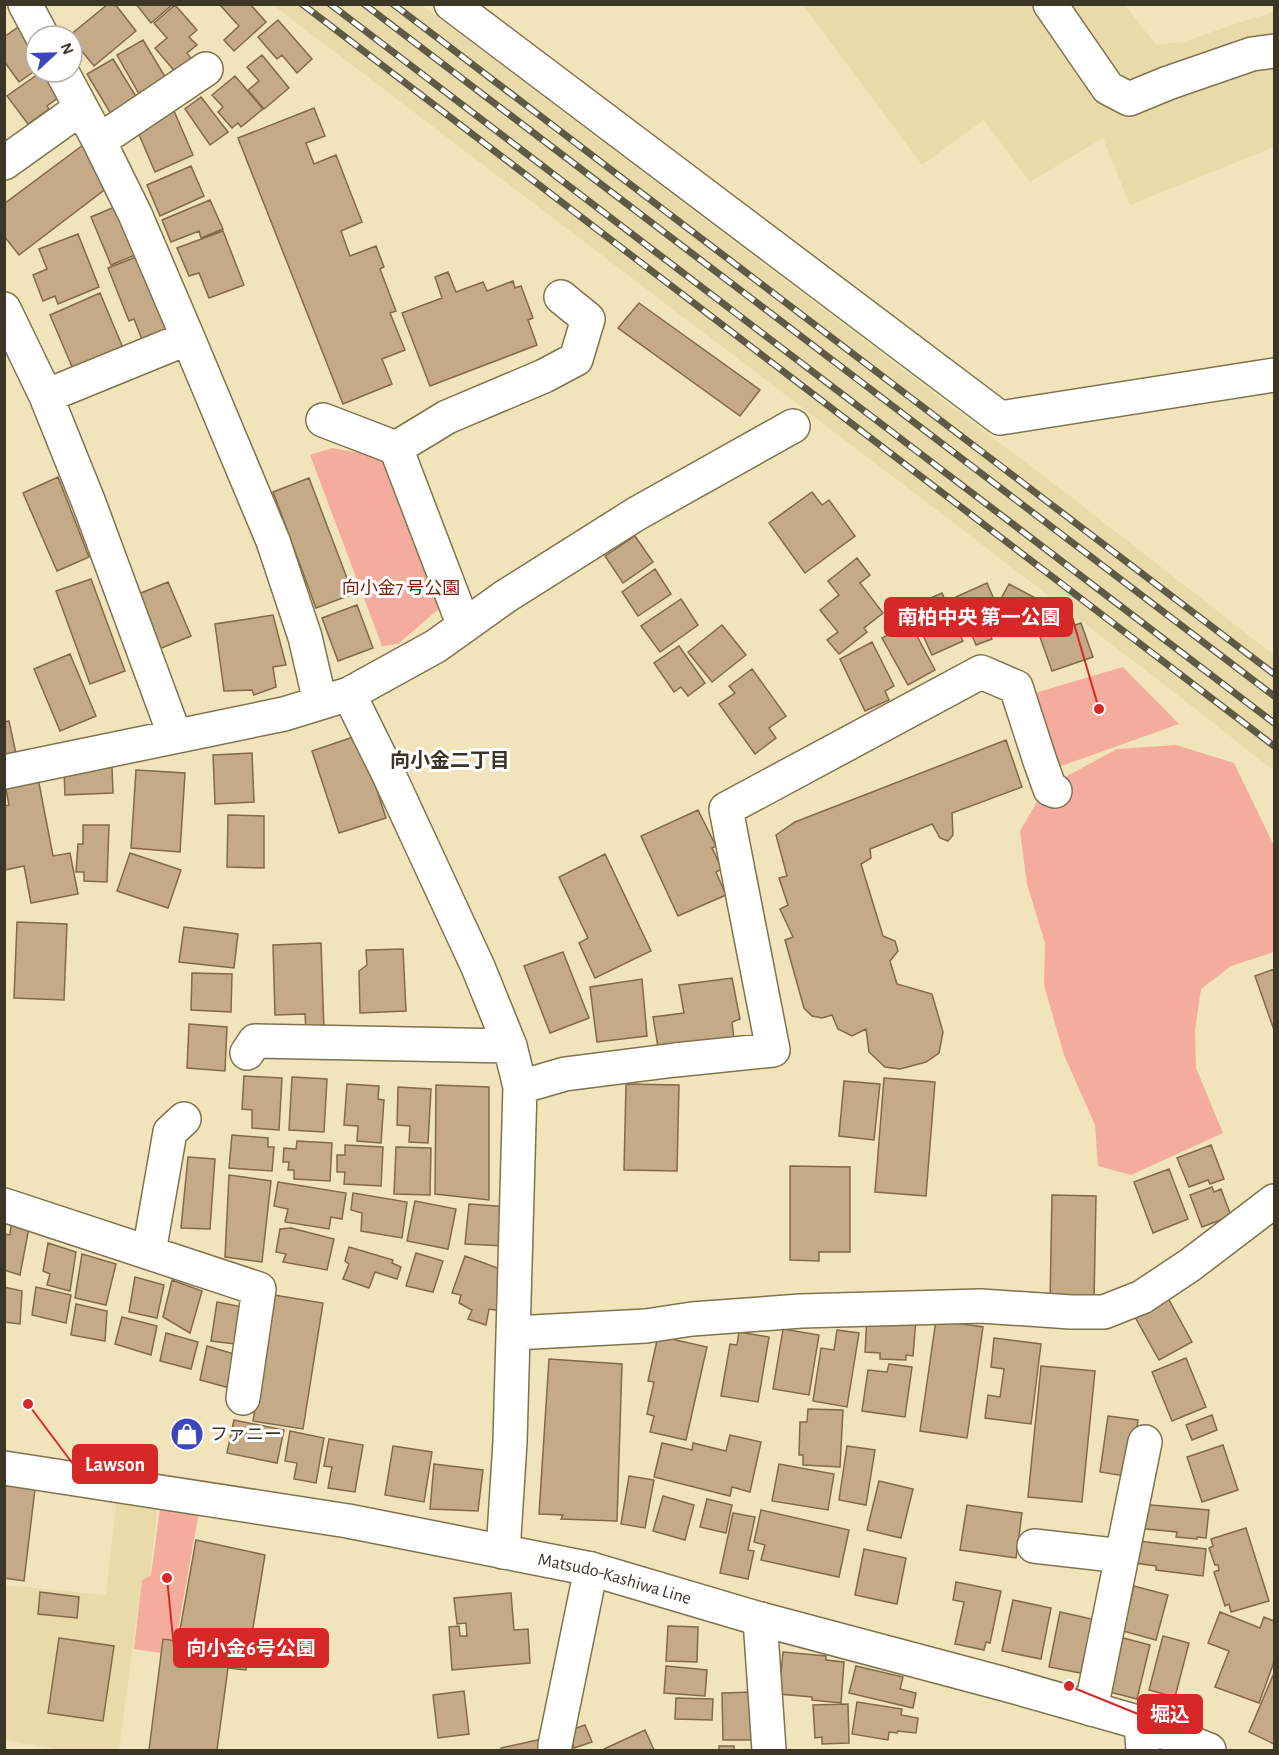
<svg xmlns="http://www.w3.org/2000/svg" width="1279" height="1755" viewBox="0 0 1279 1755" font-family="'Alegreya Sans','Noto Sans JP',sans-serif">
	<rect width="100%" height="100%" fill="#f1e4ba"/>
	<path fill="#e8daa9" d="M273 5H422L1075 500 1274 655V771L1184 700 984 546Z
		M803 5H1125L1156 45 1183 42 1238 23 1274 12V147L1130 205 1103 138 1030 182 984 120 922 165Z
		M117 1497 158 1501 150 1574 142 1579 119 1750H62L5 1740 4 1585 106 1595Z"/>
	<path fill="#f4ad9d" d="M332 448 394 459 448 601 398 644 382 646 310 455Z
		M1123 667 1179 724 1053 769 1028 695Z
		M1176 745 1234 763 1274 846V952L1231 966 1201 989 1195 1030 1196 1068 1223 1133 1131 1175 1098 1166 1095 1125 1064 1055 1044 985 1045 943 1027 884 1020 831 1045 788 1117 749Z
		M161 1501 200 1506 176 1640 162 1638 161 1653 134 1649 142 1580 151 1575Z"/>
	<path fill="#c5aa88" stroke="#826949" stroke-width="1.5" d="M108 4H115L136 31 94 66 72 39V36H69Z
		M136 4H173L151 23Z
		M219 4H250L266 22 234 51 224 40 239 26Z
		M175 5 197 30 189 37 197 45 187 53 193 61 177 74 155 48 167 38 154 23Z
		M278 20 312 59 297 73 282 55 277 59 258 37Z
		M24 23 36 38V70L19 82 4 61V37Z
		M143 40 170 85 143 101 117 55Z
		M262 55 289 88 264 109 248 90 259 81 247 67Z
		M113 59 140 103 114 119 87 74Z
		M41 72H52L66 92 47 106 49 109 28 124 7 96Z
		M235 76 263 109 241 127 238 123 232 128 218 112 223 107 212 95Z
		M201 97 228 132 210 145 185 109Z
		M171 104 193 155 155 172 135 125Z
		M314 108 325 136 306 143 314 164 336 155 362 222 341 231 350 256 376 246 384 267 380 269 396 311 390 313 405 350 382 359 392 384 343 404 238 138Z
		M83 145 112 184 19 255 4 236V204Z
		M191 166 204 196 160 216 147 185Z
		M210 200 223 229 201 238 199 231 171 242 162 220Z
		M124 203 140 253 111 265 91 217Z
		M223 231 244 285 209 298 199 273 189 276 177 248Z
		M78 234 99 287 58 304 55 296 43 301 33 275 47 269 39 249Z
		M149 252 179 328 143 342 134 319 129 321 108 268Z
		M448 272 456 292 483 282 487 291 513 281 515 288 521 286 533 318 528 320 537 345 430 386 402 313 442 298 435 277Z
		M100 293 123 348 73 369 50 315Z
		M639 303 760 390 740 416 618 328Z
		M58 477 89 557 57 571 23 493Z
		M309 478 353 594 316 608 273 492Z
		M812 492 822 505 829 500 855 536 805 573 769 523Z
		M635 536 653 562 623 583 605 556Z
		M857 558 870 575 860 583 883 613 864 628 867 632 839 654 827 640 838 632 820 610 839 595 828 581Z
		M655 569 671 594 638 616 622 592Z
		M91 579 125 671 90 684 56 591Z
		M168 582 191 636 159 649 136 595Z
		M987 583 1005 625 989 632 992 639 976 645 956 597Z
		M1009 584 1056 609 1048 624 1037 617 1033 625 997 606Z
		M942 593 963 641 932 655 910 607Z
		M681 599 698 625 660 652 641 626Z
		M357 605 373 648 338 661 322 618Z
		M273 615 286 665 273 667 276 687 254 695 252 690 224 691 215 624Z
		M910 623 935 670 908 685 882 638Z
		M1081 623 1093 657 1052 671 1040 637Z
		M722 625 746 655 712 682 688 652Z
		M872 642 894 686 885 691 889 700 865 711 840 659Z
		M679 646 705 683 688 696 681 687 674 692 654 663Z
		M70 654 96 716 60 731 34 669Z
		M752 669 786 716 769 728 776 738 755 754 719 704 735 693 729 686Z
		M9 721 16 754 4 756V722Z
		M359 735 386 818 339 833 312 751Z
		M1006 740 1022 787 952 813 953 835 948 841 940 838 932 824 870 849 871 858 861 864 883 936 895 941 898 951 890 961 897 984 932 994 943 1032 939 1053 926 1062 900 1069 885 1067 869 1052 866 1029 852 1036 838 1029 832 1015 822 1018 812 1016 804 1008 785 940 793 937 780 909 788 905 779 878 787 876 776 835 795 822Z
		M252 753 254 802 215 804 213 755Z
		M112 767 113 793 65 795 64 770Z
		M136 770 185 773 180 852 131 848Z
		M38 778 53 856 70 853 78 894 31 903 24 866 5 870 4 806 9 805 5 784Z
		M698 810 716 846 712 848 722 869 716 872 726 895 678 916 641 836Z
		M228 815 264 816V868L227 867Z
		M83 825H109L107 882 84 881V872H76L78 844H83Z
		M130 853 181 870 168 908 117 891Z
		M605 854 651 951 595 978 579 943 588 938 559 877Z
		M17 922 67 924 64 1000 14 998Z
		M184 927 238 934 234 968 179 962Z
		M321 943 324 1031H306L305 1014 275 1015 273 945Z
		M403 949 406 1011 360 1013 359 971 367 965 366 950Z
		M563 952 589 1018 550 1033 524 966Z
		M1274 969V1030L1255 976Z
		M192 973 232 974 231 1012 191 1010Z
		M732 978 740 1019 732 1022 734 1040 658 1047 653 1017 684 1013 679 985Z
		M642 979 647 1036 597 1042 590 987Z
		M189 1024 227 1027 225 1071 187 1068Z
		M244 1076 282 1078 279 1130 252 1128V1110L242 1109Z
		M292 1077 327 1079 324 1132 289 1130Z
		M884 1078 935 1082 926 1196 875 1192Z
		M844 1081 880 1084 874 1140 839 1136Z
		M347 1084 379 1086 378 1099 384 1100 381 1143 357 1141 358 1126 344 1125Z
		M626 1084 679 1085 677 1171 624 1170Z
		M436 1085 489 1087V1200L435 1194Z
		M398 1087 431 1089 428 1143 409 1142 410 1126 397 1125Z
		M232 1135 268 1138V1147H274L272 1171 229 1168Z
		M297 1141 332 1143 330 1181 294 1179V1170H288L289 1162H283L284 1148 296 1149Z
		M345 1145 383 1147 381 1186 344 1184 345 1172H337V1155H345Z
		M1211 1145 1224 1179 1210 1184 1208 1180 1189 1187 1177 1158Z
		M396 1147 431 1148 430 1195 394 1194Z
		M188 1157 215 1159 210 1229 181 1228Z
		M790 1166 850 1167V1252H819V1261L790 1260Z
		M1169 1169 1188 1219 1153 1233 1134 1182Z
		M229 1175 271 1181 262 1262 225 1257Z
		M278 1182 346 1193 342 1219 331 1217 329 1229 285 1222 288 1209 274 1206Z
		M1212 1187 1214 1192 1221 1189 1231 1216 1202 1227 1190 1195Z
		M353 1193 407 1202 402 1238 361 1231 362 1213 351 1210Z
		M1052 1195 1096 1196 1094 1303H1050Z
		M415 1201 456 1209 448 1249 407 1241Z
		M469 1204 511 1207 506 1246 465 1244Z
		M12 1217 30 1222 20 1275 4 1270V1234L10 1235Z
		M291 1228 334 1239 327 1270 283 1262 286 1254 276 1252 280 1229Z
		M48 1243 76 1252 70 1291 47 1285 50 1274 43 1271Z
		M349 1247 393 1260 392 1263 401 1267 397 1279 375 1272 369 1288 343 1279 349 1264 345 1261Z
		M416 1253 443 1261 433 1292 406 1286Z
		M82 1254 116 1264 106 1305 75 1298Z
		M465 1256 503 1270 501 1311 489 1309 486 1325 468 1319 472 1310 459 1303 461 1295 452 1293Z
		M135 1277 164 1285 157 1318 129 1312Z
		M172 1280 202 1291 190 1333 163 1317Z
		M4 1287 22 1291 20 1324 4 1322Z
		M36 1287 71 1295 66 1323 32 1315Z
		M274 1295 323 1303 303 1429 253 1421Z
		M1168 1298 1192 1342 1159 1360 1135 1317Z
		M217 1302 248 1308 243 1345 211 1341Z
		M76 1304 107 1311 105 1341 71 1335Z
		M867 1316 916 1319 913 1356 906 1355V1360L880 1359V1353L865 1352Z
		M122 1317 157 1326 151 1355 115 1344Z
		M936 1320 983 1327 967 1438 920 1431Z
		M783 1329 819 1335 809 1395 773 1389Z
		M837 1330 859 1333 847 1407 813 1401 821 1348 834 1350Z
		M739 1332 769 1337 758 1402 721 1396 730 1344 737 1345Z
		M166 1333 198 1342 191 1369 160 1361Z
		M658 1336 707 1347 686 1440 650 1432 654 1416 647 1414 654 1382 648 1381Z
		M994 1338 1041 1344 1031 1424 985 1418 988 1395 1000 1397 1004 1369 991 1367Z
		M207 1346 241 1356 237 1390 200 1380Z
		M1186 1358 1206 1407 1172 1421 1152 1372Z
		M549 1359 622 1364 617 1521 561 1519 563 1515 539 1514Z
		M889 1364 912 1367 905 1417 862 1411 868 1370 887 1372Z
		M1041 1366 1095 1371 1082 1502 1028 1497Z
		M808 1409 843 1410 840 1467 803 1465V1455H799L800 1422H807Z
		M1212 1415 1217 1430 1192 1440 1186 1425Z
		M1108 1416 1138 1420 1131 1477 1100 1472Z
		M234 1420 284 1430 277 1463 227 1453Z
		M290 1431 324 1438 316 1483 294 1479 297 1463 285 1461Z
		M730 1435 761 1442 750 1492 732 1487 730 1496 654 1477 662 1443 692 1450 693 1443 726 1451Z
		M329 1439 363 1445 355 1492 328 1488 332 1467 324 1466Z
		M1223 1445 1238 1490 1202 1502 1187 1457Z
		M393 1446 432 1452 424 1502 385 1495Z
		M847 1446 875 1450 866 1505 839 1500Z
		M434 1464 483 1470 478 1511 430 1509Z
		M779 1464 834 1474 828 1510 772 1501Z
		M629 1476 654 1480 645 1528 621 1524Z
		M879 1481 913 1489 901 1538 867 1530Z
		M4 1485 35 1489 24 1581 4 1578Z
		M663 1496 694 1505 685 1540 653 1531Z
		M707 1499 732 1505 726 1533 700 1527Z
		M1139 1504 1209 1510 1206 1538 1197 1537V1539L1176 1537 1177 1532 1136 1528Z
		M967 1505 1022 1513 1016 1558 960 1550Z
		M761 1510 849 1530 839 1577 761 1560 765 1545 754 1542Z
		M733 1513 755 1517 748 1550 754 1551 748 1579 720 1573Z
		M1246 1528 1269 1601 1231 1612 1229 1604 1225 1606 1214 1572 1219 1570 1218 1565H1215L1209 1548 1213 1546 1211 1539Z
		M196 1540 265 1555 246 1670 228 1668 217 1750H149L163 1639 178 1641Z
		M1138 1541 1206 1549 1203 1576 1156 1570V1566L1135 1563Z
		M864 1549 906 1558 897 1604 855 1595Z
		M956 1582 1001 1591 990 1643 986 1642 984 1650 955 1644 964 1602 953 1600Z
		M1134 1586 1168 1595 1156 1640 1123 1631Z
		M40 1592 79 1597 77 1618 38 1614Z
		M511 1593 514 1630 528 1629 530 1663 452 1670 449 1627 459 1626 460 1636H467L466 1623 457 1624 454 1598Z
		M1013 1600 1051 1608 1041 1659 1002 1651Z
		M1060 1612 1101 1621 1091 1675 1049 1667Z
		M1220 1612 1260 1628 1264 1617 1274 1621V1662L1259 1703 1215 1687 1229 1651 1208 1643Z
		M668 1626 698 1627 697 1662 666 1661Z
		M1116 1636 1150 1645 1137 1699 1102 1690Z
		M1163 1636 1189 1643 1175 1697 1149 1690Z
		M59 1638 114 1646 103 1721 48 1713Z
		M783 1652 826 1656V1660L844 1662 841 1703 812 1700V1697L779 1694Z
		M666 1666 707 1670 705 1696 664 1693Z
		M856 1666 903 1677 900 1689 916 1693 913 1708 849 1693Z
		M1274 1673V1744L1249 1732Z
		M464 1691 469 1734 438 1738 433 1695Z
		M754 1692V1740H723L722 1693Z
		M676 1698 713 1699 712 1720 675 1719Z
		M857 1702 902 1709 901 1715 918 1718 916 1733 898 1731 897 1733 889 1732 888 1740 852 1734Z
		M848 1704 849 1743 822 1744V1737L815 1738 813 1705Z
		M585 1725 592 1742 574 1748 568 1731Z
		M645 1730 654 1750H604V1749Z
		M542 1739 545 1750H502L501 1748Z
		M719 1746H734V1750H719Z"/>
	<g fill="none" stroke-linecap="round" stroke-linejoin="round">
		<defs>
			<path id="minor" d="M25 4 42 36
				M451 4 1000 418 1274 375
				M1050 4 1108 88 1129 99 1168 83 1252 54 1274 51
				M62 72 99 141 135 214 188 338 273 541 305 637 320 702
				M99 141 206 69
				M4 163 81 108
				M4 309 46 396 89 503 175 736
				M46 396 188 338
				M323 420 396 448 447 417 544 376 576 359 588 319 561 297
				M396 448 464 626
				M349 694 389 775 478 967 510 1046 520 1087 510 1442 503 1552
				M4 772 284 714 349 694 436 646 506 596 636 514 793 426
				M247 1053 255 1041 510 1046
				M520 1087 565 1074 675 1060 773 1050 726 809 981 672 1016 687 1040 761 1050 789 1055 791
				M4 1205 259 1289 243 1398
				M149 1252 170 1132 184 1119
				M514 1333 646 1326 692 1319 801 1311 981 1306 1071 1312H1104L1142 1297 1190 1265 1274 1201
				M1034 1546 1122 1556
				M760 1619 769 1750
				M1091 1709 1145 1442
				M1141 1723 1143 1750
				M555 1750V1745L591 1569"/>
			<g id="major">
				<path id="s1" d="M4 1468 348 1521 591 1569 760 1619 1008 1685 1141 1723 1209 1750"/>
			</g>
		</defs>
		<use href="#minor" stroke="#7f734d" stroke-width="36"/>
		<use href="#major" stroke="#7f734d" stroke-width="36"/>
		<use href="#minor" stroke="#fff" stroke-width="33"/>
		<use href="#major" stroke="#fff" stroke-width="33"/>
		<defs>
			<path id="rail" d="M302 4 1274 746
				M330 4 1274 723
				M364 4 1274 696
				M393 4 1274 674"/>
		</defs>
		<use href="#rail" stroke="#605943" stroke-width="7"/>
		<use href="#rail" stroke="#fff" stroke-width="4.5" stroke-dasharray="14" stroke-linecap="butt"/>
	</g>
	<defs>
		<symbol id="shop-disc" viewBox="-11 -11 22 22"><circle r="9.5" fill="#3c46ba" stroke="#fff"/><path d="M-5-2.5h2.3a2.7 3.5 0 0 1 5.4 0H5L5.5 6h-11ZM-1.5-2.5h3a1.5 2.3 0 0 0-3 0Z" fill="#fff"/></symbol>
	</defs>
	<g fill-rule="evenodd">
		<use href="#shop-disc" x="168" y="1415" width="38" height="38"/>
	</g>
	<g text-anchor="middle" stroke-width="6" stroke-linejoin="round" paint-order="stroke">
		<g font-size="18" fill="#781c08" stroke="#fff">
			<text x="401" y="594">向小金7 号公園</text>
		</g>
		<g font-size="18" fill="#3b3625" stroke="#fff" text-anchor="start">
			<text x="210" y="1440">ファニー</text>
		</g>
		<g font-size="18" fill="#3b3625" stroke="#fff">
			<text dy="6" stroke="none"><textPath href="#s1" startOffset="621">Matsudo-Kashiwa Line</textPath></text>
		</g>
		<g font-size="20" font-weight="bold" fill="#3b3625" stroke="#fff">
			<text x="450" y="767">向小金二丁目</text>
		</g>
	</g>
	<path fill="none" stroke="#d62828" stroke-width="2" d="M1099 709L1072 617M28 1404L73 1464M167 1578L174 1648M1069 1686L1138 1714"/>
	<g fill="#d62828" stroke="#fff" stroke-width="2">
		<circle cx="1099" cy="709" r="6"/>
		<circle cx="28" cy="1404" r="6"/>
		<circle cx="167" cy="1578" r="6"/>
		<circle cx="1069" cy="1686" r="6"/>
	</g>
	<g fill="#d62828" stroke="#d62828" stroke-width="2">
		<rect x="885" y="598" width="187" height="38" rx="6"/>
		<rect x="73" y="1445" width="84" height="38" rx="6"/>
		<rect x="174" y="1629" width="154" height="38" rx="6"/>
		<rect x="1138" y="1695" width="64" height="38" rx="6"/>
	</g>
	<g font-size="20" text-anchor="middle" font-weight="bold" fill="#fff">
		<text x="979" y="624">南柏中央 第一公園</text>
		<text x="115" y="1471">Lawson</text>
		<text x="251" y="1655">向小金6号公園</text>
		<text x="1170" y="1721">堀込</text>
	</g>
	<rect width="1279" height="1755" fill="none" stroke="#3b3625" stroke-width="12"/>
	<g transform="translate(54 54) rotate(68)"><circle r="28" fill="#ffffff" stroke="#b1afa8" stroke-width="1.5"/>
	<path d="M0-4.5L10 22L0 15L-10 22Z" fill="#3c46ba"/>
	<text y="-9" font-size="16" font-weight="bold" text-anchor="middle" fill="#3b3625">N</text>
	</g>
</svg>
